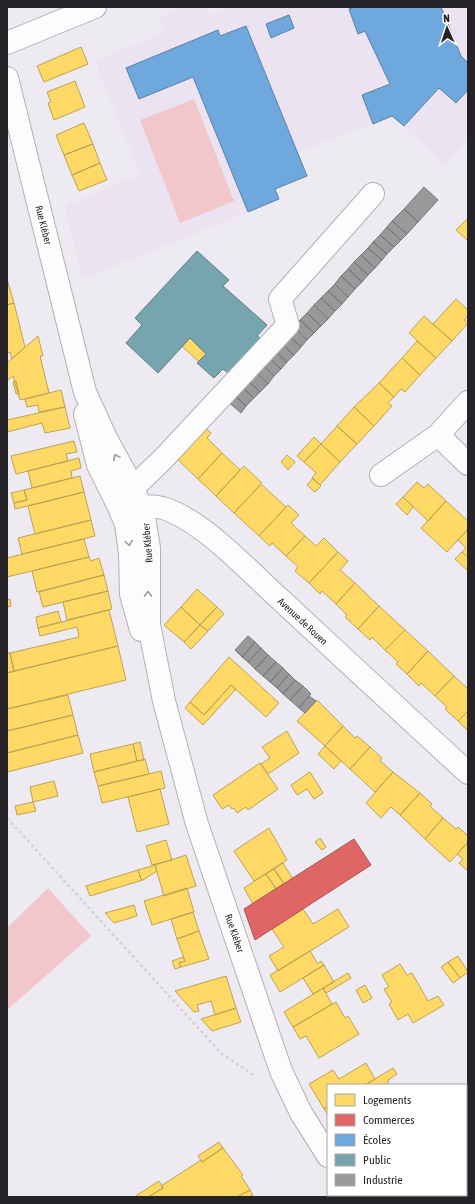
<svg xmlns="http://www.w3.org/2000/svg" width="475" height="1204" viewBox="0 0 475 1204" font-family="'Asap Condensed',sans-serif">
	<rect width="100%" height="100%" fill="#eeeaf2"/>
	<path fill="#ebe2f2" d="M183 7H207L211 15 229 7H468V139L444 166 392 116 298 153 307 176 275 189 279 199 82 280 65 206 140 174 95 61 165 32 159 17Z"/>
	<path fill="#f2c7cc" d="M194 99 234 201 180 223 140 120Z
		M48 888 91 936 7 1010V928Z"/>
	<path fill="#ffd966" stroke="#bea253" d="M81 47 88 64 44 82 37 66Z
		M75 81 85 107 54 120 48 103 51 102 47 92Z
		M84 123 93 144 64 155 56 135Z
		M93 144 100 163 72 175 64 155Z
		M100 163 107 180 79 191 72 175Z
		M468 218V241L456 230Z
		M7 279 14 303 7 305Z
		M456 299 468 310V316L464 320 468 323 452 341 433 324Z
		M14 303 25 347 12 359 10 352 7 353V305Z
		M424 316 452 341 436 358 409 333Z
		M38 336 43 356H40L49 393 20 400 13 376 7 381V363Z
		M190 338 206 354 199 362 182 346Z
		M417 341 436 358 420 375 402 358Z
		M402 358 420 375 405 392 401 389 394 397 379 383Z
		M16 381 19 394H16L13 382Z
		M379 383 394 397 388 403 392 406 374 426 354 407Z
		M61 390 65 407 39 412 38 405 27 407 25 399Z
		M65 407 70 428 45 433 42 423 7 432V420Z
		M354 407 374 426 357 444 337 426Z
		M203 425 211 433 207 438 222 453 198 479 174 456Z
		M337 426 357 444 340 462 321 444Z
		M314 437 321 444 304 462 297 456Z
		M74 441 77 452 66 454 68 461 16 474 11 456Z
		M321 444 340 462 320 485 312 478 316 473 304 462Z
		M222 453 240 470 216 496 198 479Z
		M287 455 295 462 288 470 281 462Z
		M79 458 81 468 71 471 72 478 32 488 28 471Z
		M244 466 262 483 234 513 216 496Z
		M80 476 84 492 15 509 14 503 27 500 24 490Z
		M313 478 321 486 315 492 307 485Z
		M417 482 424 488 428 484 446 501 428 521 403 497Z
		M261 484 286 507 259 536 234 513Z
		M24 490 27 500 14 503 11 493Z
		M84 492 91 520 35 534 28 506Z
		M403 497 413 507 407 515 396 504Z
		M446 501 468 521V529L447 552 421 528Z
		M288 505 299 515 291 523 305 536 286 556 272 543 270 546 259 536Z
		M91 520 95 536 22 554 18 538Z
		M468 529V558L462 552 466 548 458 540Z
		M305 536 316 546 324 538 338 552 309 583 295 571 298 567 286 556Z
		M84 539 89 557 7 577V558Z
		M338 552 348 561 340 570 355 583 336 604 322 591 320 594 309 583Z
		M462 552 468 558V571L455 559Z
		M89 557 91 561 99 558 104 575 37 592 32 571Z
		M104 575 108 591 43 607 39 592Z
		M355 583 379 606 358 629 345 617 347 615 336 604Z
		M197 589 217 607 200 625 181 607Z
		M108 591 112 609 67 620 63 602Z
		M10 599 11 606 7 607V600Z
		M379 606 405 630 385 650 372 637 370 640 358 629Z
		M181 607 200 625 184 642 164 625Z
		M217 607 224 614 208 631 200 625Z
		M109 610 118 646 14 671 10 653 79 637 77 627 40 636 38 628Z
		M58 611 61 622 38 628 36 617Z
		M200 625 208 631 191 649 184 642Z
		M405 630 428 651 407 674 396 664 398 662 385 650Z
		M118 646 126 680 7 709V673Z
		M428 651 454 676 435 696 421 683 419 686 407 674Z
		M7 653H10L14 671 7 673Z
		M229 657 279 703 266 717 231 685 204 715 190 702Z
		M454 676 468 689V711L458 721 445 709 447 707 435 696Z
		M231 685 236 689 203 725 185 708 190 702 204 715Z
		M68 695 73 715 7 731V709Z
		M317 700 343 726 325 746 297 721Z
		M468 711V731L458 721Z
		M73 715 78 735 7 753V731Z
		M343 726 355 738 357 736 370 747 350 769 325 746Z
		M287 731 299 753 268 774 261 764 270 758 262 747Z
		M78 735 83 753 7 772V753Z
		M140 742 144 760 137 761 133 744Z
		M133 744 137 761 94 772 90 754Z
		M325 746 341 761 334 769 318 754Z
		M370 747 382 758 380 761 393 772 375 792 350 769Z
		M145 759 149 774 98 786 94 772Z
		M260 763 278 789 248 810 246 807 237 813 234 808 232 809 229 805 222 809 213 795Z
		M161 771 165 788 102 803 98 786Z
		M310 772 323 793 314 799 307 789 297 795 291 785Z
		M393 772 420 793 400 815 391 807 381 818 366 803Z
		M54 781 58 796 33 802 30 787Z
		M160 789 169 824 137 832 128 797Z
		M420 793 432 804 430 806 443 818 425 839 400 815Z
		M33 802 36 811 17 815 15 806Z
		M443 818 456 829 458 827 468 836V842L450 862 425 839Z
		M269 828 287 860 254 881 234 851Z
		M320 838 326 847 322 850 315 842Z
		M166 840 172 860 152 865 146 846Z
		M468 842V871L459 863 463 859 457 854Z
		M186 855 196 886 164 896 155 865Z
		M283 863 293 879 284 884 274 869Z
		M155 865 157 871 143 880 141 879 138 870Z
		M274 869 284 884 276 889 266 874Z
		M138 870 141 879 143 880 90 896 86 886Z
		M266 874 276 889 253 904 244 888Z
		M187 888 194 912 152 925 144 901Z
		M134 905 137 916 114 923 105 913Z
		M303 909 313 924 338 909 349 927 278 971 269 956 284 947 272 929Z
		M193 912 199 931 177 939 171 919Z
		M199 931 209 959 181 967 179 963 185 961 177 939Z
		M310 951 318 964 321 961 324 965 280 992 270 975Z
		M458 956 468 972 460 978 448 962Z
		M183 957 185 961 179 963 181 967 175 969 172 961Z
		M448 962 460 978 453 983 441 967Z
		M400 964 407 975 412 973 428 1001 438 996 444 1005 413 1023 408 1014 398 1020 389 1004 392 1002 384 989 389 987 382 975Z
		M324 965 334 982 313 994 303 978Z
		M348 973 351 978 326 993 323 988Z
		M226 976 236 1008 215 1015 211 1001 197 1005 199 1011 194 1012 175 991Z
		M365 985 372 998 363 1003 356 990Z
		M323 988 332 1004 293 1027 284 1012Z
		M336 1002 345 1018 348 1016 359 1034 319 1058 306 1036 300 1039 293 1027Z
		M236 1008 241 1022 212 1031 201 1019Z
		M366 1063 375 1079 365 1085H328V1106L324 1109 309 1084 333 1070 339 1079Z
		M393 1068 397 1074 388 1080 389 1082 383 1085H365Z
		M328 1106V1115L324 1109Z
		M219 1142 223 1148 202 1162 198 1156Z
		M223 1148 243 1175 241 1176 250 1190 237 1197H148L163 1188 161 1186 201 1160 202 1162Z
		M159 1181 163 1188 148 1197H134Z
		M250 1190 253 1195 248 1197H237Z
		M401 1195H428L424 1197H403Z
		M428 1195H451L448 1197H424Z"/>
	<path fill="#e06666" stroke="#a85253" d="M354 839 371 865 255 940 244 909Z"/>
	<path fill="#6fa8dc" stroke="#5980a6" d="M355 7H441L461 56 468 63V90L456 103 439 88 404 126 392 116 373 124 362 95 390 84 365 31 358 34 349 9Z
		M289 15 294 28 271 38 266 24Z
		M246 26 307 176 275 189 279 199 248 212 193 77 139 99 126 68 218 30 220 36Z"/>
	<path fill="#76a5af" stroke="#5e7e86" d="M197 251 229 280 223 286 267 325 257 336 260 338 228 373 223 369 214 378 197 363 206 354 190 338 158 373 126 343 142 325 135 318Z"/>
	<path fill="#999" stroke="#767677" d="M424 187 438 200 418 222 404 209Z
		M404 209 418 222 407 234 392 221Z
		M392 221 407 234 401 240 387 227Z
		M387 227 401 240 394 247 380 235Z
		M380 235 394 247 387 254 373 242Z
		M373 242 387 254 382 260 368 248Z
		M368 248 382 260 375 268 361 255Z
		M361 255 375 268 368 275 354 262Z
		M354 262 368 275 362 282 348 269Z
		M348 269 362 282 355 289 341 276Z
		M341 276 355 289 348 297 335 284Z
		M335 284 348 297 342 304 328 291Z
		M328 291 342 304 335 311 321 298Z
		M321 298 335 311 328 319 314 305Z
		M314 305 328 319 321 326 307 313Z
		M307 313 321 326 314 333 300 320Z
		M300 320 314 333 307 340 294 327Z
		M294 327 307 340 301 347 287 334Z
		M287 334 301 347 294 355 280 342Z
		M280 342 294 355 287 362 273 349Z
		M273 349 287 362 281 369 267 356Z
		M267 356 281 369 274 376 261 363Z
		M261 363 274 376 268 384 254 370Z
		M254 370 268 384 260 392 246 379Z
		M246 379 260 392 254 398 240 385Z
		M240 385 254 398 246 406 232 393Z
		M232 393 246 406 241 413 226 400Z
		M248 636 255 642 242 657 235 650Z
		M255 642 261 648 248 662 242 657Z
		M261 648 268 655 255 669 248 662Z
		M268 655 276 662 263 676 255 669Z
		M276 662 283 668 270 682 263 676Z
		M283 668 289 674 277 688 270 682Z
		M289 674 295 680 283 694 277 688Z
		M295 680 303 686 290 700 283 694Z
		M303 686 311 694 299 708 290 700Z
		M309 696 316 701 305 713 299 708Z"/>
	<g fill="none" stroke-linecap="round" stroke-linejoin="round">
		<defs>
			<path id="minor" d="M7 43 95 7
				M7 78 85 392 106 438 133 488 144 517 149 548V625L164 701 197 824 281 1071 301 1113 328 1156
				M85 414 98 465 118 505 126 524 130 553 131 594 141 630
				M438 435 468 464
				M381 475 438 435 468 402
				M133 488 163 459 288 325 280 299 373 194
				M121 513C138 507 154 503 171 511 209 527 250 572 281 600 343 658 406 716 468 773
				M358 1195 360 1197"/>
		</defs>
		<use href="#minor" stroke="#b3afb6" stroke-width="24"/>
		<path stroke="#d4d2d5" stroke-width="2.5" stroke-dasharray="3 3" stroke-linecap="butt" d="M7 818 221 1053 255 1076"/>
		<use href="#minor" stroke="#fcfcfd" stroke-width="22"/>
	</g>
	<defs><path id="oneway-chevron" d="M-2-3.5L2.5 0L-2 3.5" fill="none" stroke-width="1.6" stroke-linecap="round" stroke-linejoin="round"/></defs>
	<g stroke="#9c9a9d">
		<use href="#oneway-chevron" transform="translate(116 457) rotate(-118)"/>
		<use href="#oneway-chevron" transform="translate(129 543) rotate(82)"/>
		<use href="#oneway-chevron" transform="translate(148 594) rotate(-89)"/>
	</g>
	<g text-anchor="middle" stroke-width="4" stroke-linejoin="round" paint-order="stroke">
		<g font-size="10" fill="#262328" stroke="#fff">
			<text transform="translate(44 225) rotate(76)" y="4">Rue Kléber</text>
			<text transform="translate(147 543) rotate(-95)" y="4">Rue Kléber</text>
			<text transform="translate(303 621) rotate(43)" y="4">Avenue de Rouen</text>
			<text transform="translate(235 933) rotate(71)" y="4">Rue Kléber</text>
		</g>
	</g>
	<rect width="475" height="1204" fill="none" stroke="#262328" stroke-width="16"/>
	<rect x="327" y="1084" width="140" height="112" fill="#ffffff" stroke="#a8a7a9"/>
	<rect x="335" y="1094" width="20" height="12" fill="#ffd966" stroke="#a8a7a9"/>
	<text x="363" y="1104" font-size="12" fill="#262328">Logements</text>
	<rect x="335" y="1114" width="20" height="12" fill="#e06666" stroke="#a8a7a9"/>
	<text x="363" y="1124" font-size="12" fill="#262328">Commerces</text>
	<rect x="335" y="1134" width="20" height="12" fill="#6fa8dc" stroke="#a8a7a9"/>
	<text x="363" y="1144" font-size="12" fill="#262328">Écoles</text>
	<rect x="335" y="1154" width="20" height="12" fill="#76a5af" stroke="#a8a7a9"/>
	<text x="363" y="1164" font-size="12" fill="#262328">Public</text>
	<rect x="335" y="1174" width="20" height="12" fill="#999999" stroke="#a8a7a9"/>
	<text x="363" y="1184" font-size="12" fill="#262328">Industrie</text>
	<g transform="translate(447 28) rotate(357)" stroke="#ffffff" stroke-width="3" paint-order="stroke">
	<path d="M0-3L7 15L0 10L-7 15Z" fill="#262328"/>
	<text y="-6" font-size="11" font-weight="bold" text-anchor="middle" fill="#262328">N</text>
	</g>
</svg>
